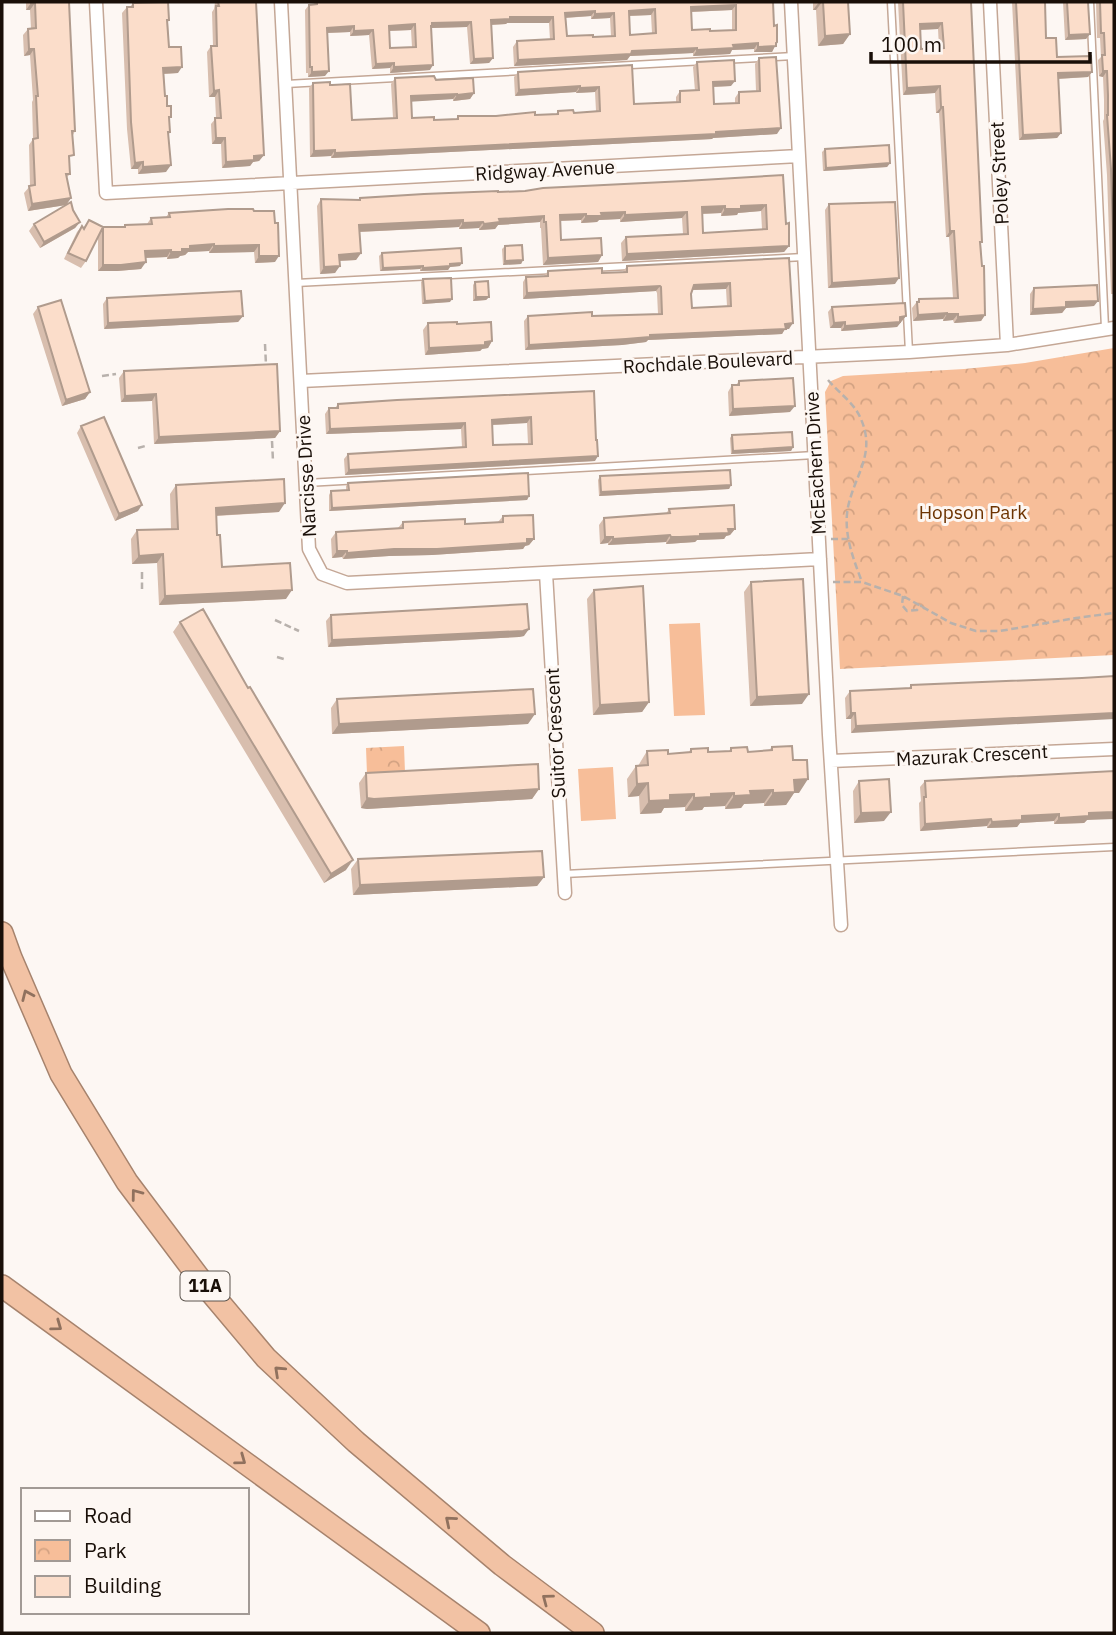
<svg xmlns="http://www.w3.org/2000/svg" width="1116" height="1635" viewBox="0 0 1116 1635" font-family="'IBM Plex Sans',sans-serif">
	<defs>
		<pattern id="park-crowns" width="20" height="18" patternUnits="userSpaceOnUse" patternTransform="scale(1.75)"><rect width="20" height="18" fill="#f7be99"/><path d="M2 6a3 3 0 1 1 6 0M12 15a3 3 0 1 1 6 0" fill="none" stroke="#d3a282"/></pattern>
	</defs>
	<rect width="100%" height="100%" fill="#fdf7f3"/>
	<path fill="#f7be99" d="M700 623 705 715 674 716 669 624Z
		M613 767 616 819 581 821 578 769Z"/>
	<path fill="url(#park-crowns)" d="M1114 348V655L840 669 825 392 831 381 843 376 964 369 1025 363Z
		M404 746 405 772 367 774 366 748Z"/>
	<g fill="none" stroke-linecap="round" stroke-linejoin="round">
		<defs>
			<path id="service" d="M891 2 909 352
				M1090 2 1105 328
				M286 84 794 56
				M296 283 804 257
				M306 483 815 455
				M564 874 1114 847"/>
			<path id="minor" d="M96 2 106 193 799 156
				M281 2 309 549 322 574 347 583 820 559
				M791 2 829 735 841 925
				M990 2 1007 345
				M301 381 909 352 1007 345 1114 328
				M546 573 565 893
				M831 761 1114 749"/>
			<path id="motorway" d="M2 933 11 958 61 1074 127 1182 203 1283 266 1358 356 1442 502 1565 593 1633
				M2 1286 479 1633"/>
		</defs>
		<use href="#service" stroke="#c4a796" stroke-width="9"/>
		<use href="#minor" stroke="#c4a796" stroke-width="15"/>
		<use href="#motorway" stroke="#a6836d" stroke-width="24"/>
		<path stroke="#b8b1ac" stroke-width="2.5" stroke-dasharray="7 3.5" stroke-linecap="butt" d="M265 344 266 365
			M102 376 116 374
			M828 380C838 392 854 403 860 417 877 453 855 474 848 507 843 533 853 558 862 582
			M272 441 273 461
			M138 448 145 446
			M831 539H848
			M142 572V589
			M833 582H862L903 596 951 623 976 631H1000L1076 618 1114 613
			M903 596 902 605 907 611 917 610 922 605
			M275 620 299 631
			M277 657 287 660"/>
		<use href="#service" stroke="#fff" stroke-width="6"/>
		<use href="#minor" stroke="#fff" stroke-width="12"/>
		<use href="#motorway" stroke="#f2c2a4" stroke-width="21"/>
	</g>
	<path fill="#d8beae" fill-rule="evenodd" d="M26 2H69L75 131 73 135 69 162 70 174 67 177 71 198 66 205 28 211 24 193 30 186 29 145 33 139 32 102 33 100 30 55 24 56 23 35 28 29H31L30 10H26Z
		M215 2H256L264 155 259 161 253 162 250 166 222 168 221 144H212L211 124 216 118 215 97H209L207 52 211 46H213L212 12 214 9Z
		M316 2H773L774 26 777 42 772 52H754V49L732 50 730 54 693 56V53L630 56 627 60 514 66 513 47 517 41 550 40 549 23H507L506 24 491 25 493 58 489 63 470 64 467 27 431 28 430 70 390 73V68L372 69 369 35 350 36V32L328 33 325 76 308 77V73H306L305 10 309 5 314 4ZM732 10V30L710 31 692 30 691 12ZM651 15 652 33 630 35 629 16ZM591 16V19L610 18 611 36H567L566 18ZM411 30 412 47 390 48 389 31Z
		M813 2H848L850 34 843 44 818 46 816 10H813Z
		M898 2H971L981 244 985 315 981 321 954 323 953 320 943 321V319L913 321 912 308 919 299 953 298 949 237H946L939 113H936L935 93 903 95ZM938 29 939 48 921 49 920 30Z
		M1012 2H1045L1046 38 1057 57 1092 72 1088 77 1058 79 1061 133 1057 138 1019 140Z
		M1063 2H1088L1090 34 1086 39 1065 40Z
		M1096 2H1114V294H1111L1107 175 1103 121 1104 119V100L1103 77 1099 76 1098 60 1101 57 1100 38H1097Z
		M133 3 169 20 168 22 169 47 178 73 164 74 165 96 169 120 170 132 169 134 166 172 138 174V169H131L127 129 122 13 127 7H130Z
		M759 58 777 134 713 138 712 139 331 158V156L310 157 309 88 313 83 330 85 352 120 393 118 391 84 395 78 436 80 474 93 470 99 453 101V99L412 101V118L434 120 456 119 458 116 556 114 558 111 574 113 596 111 595 92 576 93V92L515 96 514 77 518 72 632 65 634 104 676 102V97L680 91H695L693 67 697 62 731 86 713 87 714 104 735 103V98L739 92 756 91 755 64Z
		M825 149 890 163 887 167 823 171 822 152Z
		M783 175 786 224 789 246 784 252 622 261 621 243 626 237 683 234 682 218 620 222V219L599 220 597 222 581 223V220L560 221 561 240 602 255 598 262 543 265 541 228H540V222L498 225 495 229 479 230V228L459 229V227L360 232 361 253 356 260 340 261 335 273 320 274 317 206 321 199 359 200 360 198 525 191ZM761 211 762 229 703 233 702 214 721 213V216L737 215 738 213Z
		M829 204 895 284 828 288 825 210Z
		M254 211 275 262 255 263 254 252 209 253V251L188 252 185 255 180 256 178 258 167 259V257L146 258 141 269 117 271H98V236L86 261 81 268 64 259 77 232 82 226 83 228 89 220 103 227H124L125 225 147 224 151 218 166 217 169 213Z
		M80 222 75 228 40 248 29 231 34 224Z
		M505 246 523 260 521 264 503 265 502 249Z
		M382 253 460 266 450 267 448 270 420 271V269L380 271 379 256Z
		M789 258V329H785L782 334 648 340 646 342 622 345 525 350 524 321 528 316 658 314 657 293 656 291 523 299V282L526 277 544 276 548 271 602 273 623 272 627 266ZM726 289 727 306 692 308 691 294 692 290Z
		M423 279 450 302 422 304 421 282Z
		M475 282 489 297 486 300 473 301V285Z
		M1034 288 1094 306 1066 308 1062 313 1030 315V294Z
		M107 298 243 316 238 322 104 329 103 304Z
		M38 307 90 392 85 399 62 406 33 314Z
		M832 307 906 316 897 327 841 331V328H830L828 312Z
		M428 323 457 324 492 341 488 348 482 349 480 351 425 355 423 330Z
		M124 371 280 431 275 438 154 444 152 401 121 402 119 378Z
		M739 381 790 412 729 416 728 392 732 385H736Z
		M594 391 595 461 345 475 344 459 348 454 462 447 461 429 326 434 325 414 329 408H335L338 404ZM527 423 528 444 493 445V425Z
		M81 426 138 511 115 521 77 433Z
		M732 435 793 447 791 451 731 454 730 438Z
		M600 476 731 485 729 489 599 496 598 480Z
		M348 483 529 496 527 500 329 511V495L331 491 346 490V486Z
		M176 485 279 512 216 516 217 535 222 567 286 599 159 605 157 563 132 564 131 539 137 530 171 529 170 494Z
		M669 509 735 529 730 535 726 536 724 539 697 540 695 542 666 544V542L608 545V543L600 544 599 525 604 518 666 514Z
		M503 516 534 539 529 545 525 546 523 549 432 555 389 556 343 559 342 557 332 558 331 539 336 532 398 528 403 522 465 524 498 522Z
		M751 582 802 704 750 706 744 592Z
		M594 590 649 702 642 712 593 715 587 599Z
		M331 615 524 636 519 637 328 647 326 621Z
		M180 622 248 688 346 870 324 883 173 632Z
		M1082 678 851 733V719H846L845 698 850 691 909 688 911 685Z
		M337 699 528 724 332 734 331 708Z
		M772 747 793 760 799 793H794L786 805 764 806V803L744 804 741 808 725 809V806L704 807 702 810 685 811V807L664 808 661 813 640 814 639 796 628 797 627 779 636 766H638L647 751 668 754 688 753 691 749 708 752 729 751 731 748 748 752 769 750Z
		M366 773 539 789 532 799 367 809 361 808 359 783Z
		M859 781 884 821 854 823 853 791Z
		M925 781 1087 820 1084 823 1054 824V821L1020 823 1017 827 987 828V826L920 831 919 803 921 801 920 787Z
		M358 859 544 877 537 886 353 895 351 869Z"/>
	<path fill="#b09b8d" d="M819 2H822L816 10H813Z
		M31 3H35L30 10H26Z
		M736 5 732 10 687 12 691 7Z
		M655 9 651 15 625 16 629 11Z
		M595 11 591 16 561 18 565 13Z
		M614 13 610 18 591 19 595 14Z
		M510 17H553L549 23H507L506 24 487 25 491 20Z
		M471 22 467 27 431 28 432 23Z
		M942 23 938 29 915 30 920 24Z
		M415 24 411 30 385 31 389 26Z
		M354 26 350 32 324 33 327 28Z
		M373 30 369 35 350 36 354 31Z
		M850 34 843 44 818 46 825 36Z
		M1090 34 1086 39 1065 40 1069 35Z
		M777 42 772 52H754L758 47Z
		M758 43 754 49 732 50 730 54 693 56 697 50 733 45Z
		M697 48 693 53 630 56 627 60 514 66 518 60 632 51Z
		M29 49H34L30 55 24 56Z
		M493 58 489 63 470 64 474 59Z
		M394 63 390 68 372 69 376 64Z
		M433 65 430 70 390 73 394 67Z
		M182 67 178 73 159 74 163 68Z
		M329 71 325 76 308 77 312 72Z
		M1103 71H1107L1103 77 1099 76Z
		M1092 72 1088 77 1054 79 1058 73Z
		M735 81 731 86 709 87 713 82Z
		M580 86 576 92 515 96 519 90Z
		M940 86 935 93 903 95 907 88Z
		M599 87 595 92 576 93 580 88Z
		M219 90 215 97H209L214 91Z
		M474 93 470 99 453 101 457 95Z
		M457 94 453 99 407 102 411 96Z
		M941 107H943L939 113H936Z
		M781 128 777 134 713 138 712 139 331 158 335 153Z
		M1061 133 1057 138 1019 140 1023 135Z
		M216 138H225L221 144H212Z
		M335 150 331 156 310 157 314 151Z
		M264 155 259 161 253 162 250 166 222 168 226 162 254 156Z
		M143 162 138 169H131L135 163Z
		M890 163 887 167 823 171 826 168Z
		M171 165 166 172 138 174 143 167Z
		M71 198 66 205 28 211 32 204Z
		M766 205 761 211 738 213 737 215 721 216 725 209 741 206Z
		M725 206 721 213 697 214 702 207Z
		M625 212 620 219 599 220 597 222 581 223 586 216 601 213Z
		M687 212 682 218 620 222 625 215Z
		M586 214 581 220 555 221 560 215Z
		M544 216 540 222 498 225 495 229 479 230 484 224 499 219Z
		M463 220 459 227 355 232 359 225Z
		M80 222 75 228 40 248 44 242Z
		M483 222 479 228 459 229 463 223Z
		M950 231H954L949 237H946Z
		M214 244 209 251 188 252 185 255 180 256 178 258 167 259 171 252 190 246Z
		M259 245 254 252 209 253 214 246Z
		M789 246 784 252 622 261 627 254Z
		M171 250 167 257 141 258 145 251Z
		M361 253 356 260 335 261 339 255Z
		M602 255 598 262 543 265 548 258Z
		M259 256H279L275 262 255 263Z
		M523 260 521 264 503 265 505 261Z
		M146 262 141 269 117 271H98L103 265Z
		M462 263 460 266 450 267 448 270 420 271 423 268Z
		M340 266 335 273 320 274 324 267Z
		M423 266 420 269 380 271 383 268Z
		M899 278 895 284 828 288 832 283Z
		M730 283 726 289 691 290 694 285Z
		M660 286 656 291 523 299 527 293Z
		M476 297H489L486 300 473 301Z
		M452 299 450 302 422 304 425 301Z
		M1098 301 1094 306 1066 308 1062 313 1030 315 1033 309 1066 302Z
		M947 313 943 319 913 321 918 315Z
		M947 314H958L953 320 943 321Z
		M985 315 981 321 954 323 958 317Z
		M243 316 238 322 104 329 108 323Z
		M906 316 897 327 841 331 845 326Z
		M845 322 841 328H830L834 323Z
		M793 323 789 329H785L782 334 648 340 646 342 622 345 525 350 529 345Z
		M492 341 488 348 482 349 480 351 425 355 429 348Z
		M90 392 85 399 62 406 66 400Z
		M156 394 152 401 121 402 125 396Z
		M795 406 790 412 729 416 733 409Z
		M531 417 527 423 489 425 492 420Z
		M465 423 461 429 326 434 330 429Z
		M280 431 275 438 154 444 159 437Z
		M793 447 791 451 731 454 733 451Z
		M598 456 595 461 345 475 349 470Z
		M731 485 729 489 599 496 601 492Z
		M529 496 527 500 329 511 332 508Z
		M285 503 279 512 210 516 216 508Z
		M142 505 138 511 115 521 119 514Z
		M728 529H735L730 535 726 536 724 539 697 540 695 542 666 544 671 537Z
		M670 535 666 542 608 545 613 539Z
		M605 537H613L608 543 600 544Z
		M534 539 529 545 525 546 523 549 432 555 389 556 343 559 347 553Z
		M337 551H347L342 557 332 558Z
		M163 554 157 563 132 564 139 556Z
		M292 590 286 599 159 605 165 596Z
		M529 629 524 636 519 637 328 647 332 640Z
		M809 694 802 704 750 706 757 697Z
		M649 702 642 712 593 715 600 705Z
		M851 713H855L851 719H846Z
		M1114 713V719L851 733 856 726Z
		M535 714 528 724 332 734 339 724Z
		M808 779 799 793H794L786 805 764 806 773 793 794 780Z
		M648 783 639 796 628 797 637 784Z
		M539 789 532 799 367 809 361 808 367 798Z
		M773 790 764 803 744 804 741 808 725 809 734 796 750 791Z
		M734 793 725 806 704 807 702 810 685 811 694 798 711 794Z
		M694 794 685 807 664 808 661 813 640 814 649 801 670 795Z
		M891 812 884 821 854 823 861 813Z
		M1114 812V819L1087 820 1084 823 1054 824 1059 818 1089 813Z
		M1059 814 1054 821 1020 823 1017 827 987 828 992 822 1022 816Z
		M991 819 987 826 920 831 925 824Z
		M353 860 346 870 324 883 331 874Z
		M544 877 537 886 353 895 360 885Z"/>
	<path fill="#fbddca" stroke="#b09b8d" stroke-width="2" fill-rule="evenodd" d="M31 2H69L75 131H72L74 155 69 156 70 174H66L71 198 32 204 29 186 35 185 33 139 38 138 36 96H38L34 49H29L28 29 36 28 35 3H31Z
		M168 2 169 20H167L169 47H181L182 67 163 68 165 96H167V106H171V117H169L170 132H168L171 165 143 167V162L135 163 131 122 127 7H133V3Z
		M218 2H256L264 155 254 156V160L226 162 225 138H216L215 118H221L219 90 214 91 211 46H217L216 6H219Z
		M317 2H773L774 26 777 25V42L776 43V46L758 47V43L733 45 734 48 697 50V48L632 51 631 54 518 60 517 41 554 39 553 17H510V19L491 20 493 58 474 59 471 22 432 23V26H431L433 65 394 67V63L376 64 373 30 354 31V26L327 28 329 71 312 72V67H310L309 5 317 4ZM736 5V30L710 31V29L692 30 691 7ZM655 9 656 33 630 35 629 11ZM595 11V14L614 13 615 36 593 37V35L567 36 565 13ZM415 24 416 47 390 48 389 26Z
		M823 2H848L850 34 825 36Z
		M903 2H971L982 242H980L982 266H984L985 315 958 317V314H947V313L918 315 917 302H919V299L958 298 954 231H950L943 107H941L940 86 907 88ZM942 23 944 48 921 49 920 24Z
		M1016 2H1045L1046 38H1056L1057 57 1091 56 1092 72 1058 73 1061 133 1023 135Z
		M1067 2H1088L1090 34 1069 35Z
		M1100 2H1114V262L1111 169 1107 115H1108V95L1107 71H1103L1102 55H1105L1104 33H1101Z
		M776 57 781 128 716 132V134L335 153V150L314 151 313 83 330 82V85H332L350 84 352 120 397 118 395 78 434 76 436 80 473 78 474 93 457 95V94L411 96 412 118 434 117V120L458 119V116H496L535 112V115L558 114V111L573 110 574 113 600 111 599 87 580 88V86L519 90 518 72 632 65 634 104 680 102V91L699 90 697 62 734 60 735 81 713 82 714 104 739 103V92L760 91 759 58Z
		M889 145 890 163 826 168 825 149Z
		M783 175 786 224 789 223V246L627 254 626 237 688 234 687 212 625 215V212L601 213 602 216H586V214L560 215 561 240 601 238 602 255 548 258 546 222H544V216L499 219 500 222 484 224 483 222 463 223V220L359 225 361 253 339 255 340 266 324 267 321 199 360 200V198L424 194 498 191V192L525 191 543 188 685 181ZM766 205 767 229 703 233 702 207 725 206V209H741V206Z
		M71 202 73 210 80 222 44 242 34 224Z
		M895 202 899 278 832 283 829 204Z
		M228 209H253L254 211H274L275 223H278L279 256H259V245L214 246V244L190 246V249H182V252H171V250L145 251 146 262 121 265H103V227H125V225L152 224 151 218 170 217 169 213Z
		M89 220 103 227 86 261 68 253 82 226 84 229Z
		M522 245 523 260 505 261V246Z
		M461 248 462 263 450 264V266L423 268V266L383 268 382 253Z
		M789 258 793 323 785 324 786 329 650 335V337L626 339 529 345 528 316 592 312V316L662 314 661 287 660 286 527 293 526 277 548 276V271L602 268V273L627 272V266ZM730 283 731 306 692 308 691 294 694 285Z
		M451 278 452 299 425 301 423 279Z
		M488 281 489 297H476L475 282Z
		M1097 285 1098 301 1066 302V307L1033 309 1034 288Z
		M241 291 243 316 108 323 107 298Z
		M61 300 90 392 66 400 38 307Z
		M905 303 906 316 900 317V322L845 326V322L834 323 832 307Z
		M457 322V324L491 322 492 341 485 342V345L429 348 428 323Z
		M277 364 280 431 159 437 156 394 125 396 124 371Z
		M793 378 795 406 733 409 732 385H739V381Z
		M594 391 596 440H597L598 456 349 470 348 454 466 447 465 423 330 429 329 408H338V404L397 400ZM531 417 532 444 493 445 492 420Z
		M104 417 142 505 119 514 81 426Z
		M792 432 793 447 733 451 732 435Z
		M730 470 731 485 601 492 600 476Z
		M528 473 529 496 332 508 331 491 349 490 348 483Z
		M284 479 285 503 216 508 217 535H220L222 567 290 563 292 590 165 596 163 554 139 556 137 530 178 529 176 485Z
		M734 505 735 529H728L729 533 700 534V536L680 537H671L670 535 613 539V537H605L604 518 670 513 669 509Z
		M533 515 534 539H527V543L437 549H394L347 553V551H337L336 532 403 528V522L465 519V524L503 522V516Z
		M803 579 809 694 757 697 751 582Z
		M643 586 649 702 600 705 594 590Z
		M527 604 529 629 523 631 332 640 331 615Z
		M203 609 248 688 250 687 353 860 331 874 180 622Z
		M1114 676V713L856 726 855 713H851L850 691 911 688V685L1082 678Z
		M533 689 535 714 339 724 337 699Z
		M792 746 793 760H807L808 779 794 780 795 792 773 793V790L750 791 751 795 734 796V793L711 794V797L694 798V794L670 795V800L649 801 648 783 637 784 636 766 648 765 647 751 668 750V754L691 752V749L708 748V752L731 751V748L747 747 748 752 772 750V747Z
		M538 764 539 789 374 799 367 798 366 773Z
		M1114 771V812L1089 813V816L1059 818V814L1022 816V820L992 822 991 819 925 824 924 797H926L925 781Z
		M889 779 891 812 861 813 859 781Z
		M542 851 544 877 360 885 358 859Z"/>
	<defs><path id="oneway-chevron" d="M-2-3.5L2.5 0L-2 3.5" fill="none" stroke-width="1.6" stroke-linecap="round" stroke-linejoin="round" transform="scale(1.75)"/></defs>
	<g stroke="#90715e">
		<use href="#oneway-chevron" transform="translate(27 995) rotate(-114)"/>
		<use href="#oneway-chevron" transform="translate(136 1194) rotate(-127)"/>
		<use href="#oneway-chevron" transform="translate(57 1326) rotate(36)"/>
		<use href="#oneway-chevron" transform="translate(279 1371) rotate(-137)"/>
		<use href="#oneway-chevron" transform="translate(241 1460) rotate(36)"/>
		<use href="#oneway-chevron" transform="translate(450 1521) rotate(-140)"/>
		<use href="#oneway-chevron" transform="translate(547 1599) rotate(-143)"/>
	</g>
	<g text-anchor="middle" stroke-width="6" stroke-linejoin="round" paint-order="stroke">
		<rect fill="#fdf7f3" stroke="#5d554e" stroke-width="2" x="180.5" y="1271.5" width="49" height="29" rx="5"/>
		<g font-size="18" font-weight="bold" fill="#190f08">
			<text x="205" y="1292">11A</text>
		</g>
		<g font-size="19" fill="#190f08" stroke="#fdf7f3">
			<text transform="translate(545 170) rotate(-3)" y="7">Ridgway Avenue</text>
			<text transform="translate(999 173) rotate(-93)" y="7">Poley Street</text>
			<text transform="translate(708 362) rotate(-3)" y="7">Rochdale Boulevard</text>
			<text transform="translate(815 463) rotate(-93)" y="7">McEachern Drive</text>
			<text transform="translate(306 476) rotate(-93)" y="7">Narcisse Drive</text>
			<text transform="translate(555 733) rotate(-93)" y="7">Suitor Crescent</text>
			<text transform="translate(972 755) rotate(-3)" y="7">Mazurak Crescent</text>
		</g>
		<g font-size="19" fill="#6d3402" stroke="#fdf7f3">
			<text x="973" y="519">Hopson Park</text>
		</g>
	</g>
	<rect width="1116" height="1635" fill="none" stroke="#190f08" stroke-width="7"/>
	<rect x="21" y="1488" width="228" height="126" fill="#fdf7f3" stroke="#a29a95" stroke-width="2"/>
	<rect x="35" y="1511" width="35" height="10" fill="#ffffff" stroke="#a29a95" stroke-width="2"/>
	<text x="84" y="1523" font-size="21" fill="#190f08">Road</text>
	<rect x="35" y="1540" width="35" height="21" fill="url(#park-crowns)" stroke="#a29a95" stroke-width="2"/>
	<text x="84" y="1558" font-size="21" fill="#190f08">Park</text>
	<rect x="35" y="1576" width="35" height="21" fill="#fbddca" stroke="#a29a95" stroke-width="2"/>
	<text x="84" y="1593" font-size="21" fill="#190f08">Building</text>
	<path d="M871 52v10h219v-10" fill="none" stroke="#190f08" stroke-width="3.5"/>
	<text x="881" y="52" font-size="21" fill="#190f08" stroke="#fdf7f3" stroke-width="5" paint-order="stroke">100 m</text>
</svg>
